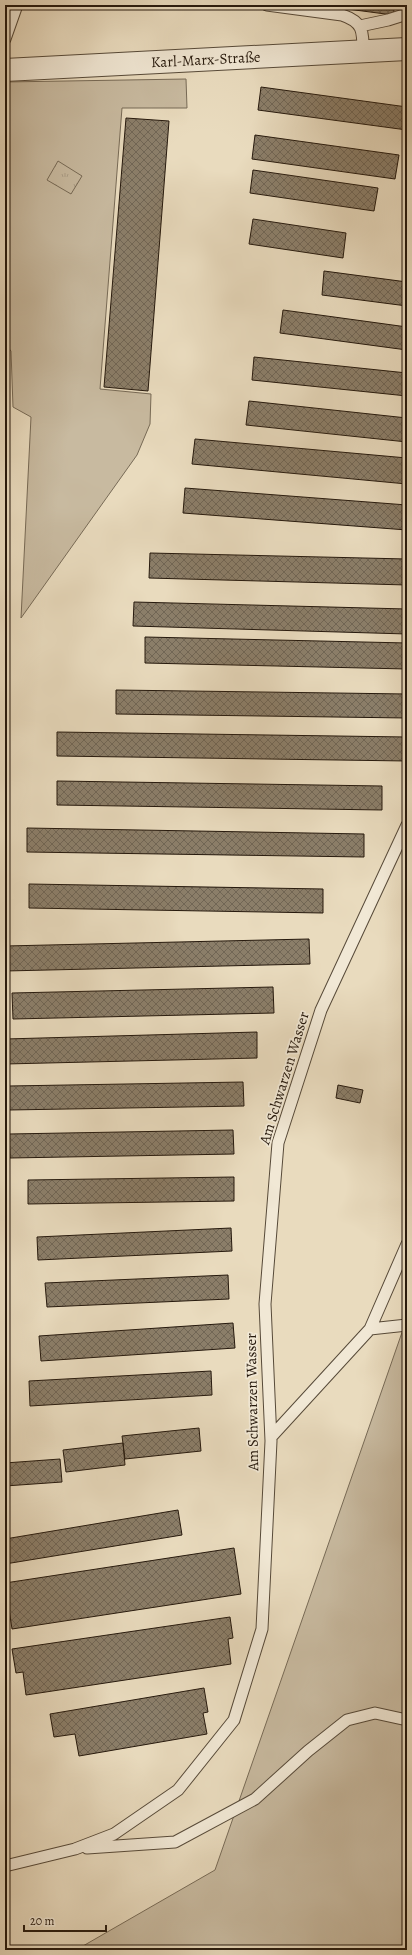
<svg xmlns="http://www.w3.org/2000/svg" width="412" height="1955" viewBox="0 0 412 1955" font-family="Alegreya,serif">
	<defs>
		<pattern id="park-tufts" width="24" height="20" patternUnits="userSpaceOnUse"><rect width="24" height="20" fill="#c8baa0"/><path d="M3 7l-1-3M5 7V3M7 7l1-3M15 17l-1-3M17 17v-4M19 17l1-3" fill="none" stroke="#ac9f89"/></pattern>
		<pattern id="building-cross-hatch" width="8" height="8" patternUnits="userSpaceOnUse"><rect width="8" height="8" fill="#8b7e69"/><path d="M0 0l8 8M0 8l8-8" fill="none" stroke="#716655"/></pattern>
	</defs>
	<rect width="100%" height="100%" fill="#e9dbbe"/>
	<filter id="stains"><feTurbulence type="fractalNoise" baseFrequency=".005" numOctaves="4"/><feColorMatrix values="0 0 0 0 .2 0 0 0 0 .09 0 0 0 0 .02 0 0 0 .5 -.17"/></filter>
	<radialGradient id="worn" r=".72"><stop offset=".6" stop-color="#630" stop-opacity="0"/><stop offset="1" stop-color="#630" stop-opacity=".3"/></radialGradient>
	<path fill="#c8baa0" stroke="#776a56" d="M186 79 187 108H122L100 389 151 394 150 424 137 455 21 618 31 417 13 407 11 351 5 344V82Z
		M407 1318V1950H76L215 1870Z"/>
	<path fill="url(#park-tufts)" stroke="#776a56" d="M58 161 82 176 71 194 47 180Z"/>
	<path fill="url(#building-cross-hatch)" stroke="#26190d" d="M317 5H395L393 15Z
		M261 87 407 107V130L258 110Z
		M126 118 169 121 148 391 104 387Z
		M255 135 399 155 395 179 252 159Z
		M253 170 378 188 374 211 250 193Z
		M253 219 346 233 343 258 249 244Z
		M324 271 407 282V306L322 295Z
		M283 310 407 327V350L280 333Z
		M254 357 407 373V396L252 380Z
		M249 401 407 418V442L246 425Z
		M195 439 407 458V484L192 464Z
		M185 488 407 505V530L183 513Z
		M150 553 407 559V585L149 578Z
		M134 602 407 609V634L133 626Z
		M145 637 407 643V669L145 663Z
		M116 690 407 694V718L116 714Z
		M57 732 407 737V761L57 756Z
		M57 781 382 786V810L57 805Z
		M27 828 364 834V857L27 852Z
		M29 884 323 889V913L29 908Z
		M309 939 310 964 5 971V946Z
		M273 987 274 1013 13 1019 12 993Z
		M257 1032V1058L5 1064V1039Z
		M243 1082 244 1106 9 1110V1086Z
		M338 1085 363 1090 360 1103 336 1098Z
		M233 1130 234 1154 10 1158 9 1134Z
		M234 1177V1201L28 1204V1180Z
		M231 1228 232 1251 38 1260 37 1237Z
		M228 1275 229 1299 47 1307 45 1283Z
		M233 1323 235 1348 41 1361 39 1336Z
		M211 1371 212 1395 30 1406 29 1381Z
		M199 1428 201 1451 125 1459 122 1436Z
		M123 1443 125 1465 66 1472 63 1450Z
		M60 1459 62 1482 5 1486V1463Z
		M178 1510 182 1535 5 1564V1539Z
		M234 1548 241 1594 12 1629 5 1583Z
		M230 1617 233 1638 228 1639 231 1664 26 1695 23 1672 16 1673 12 1649Z
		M204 1688 208 1712 203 1713 207 1734 79 1756 75 1734 54 1737 50 1714Z"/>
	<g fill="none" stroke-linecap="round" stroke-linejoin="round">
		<defs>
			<path id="service" d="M267 5 342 15C363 22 363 31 363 51
				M360 26 388 20 407 14
				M5 39 17 5
				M370 1329 407 1244
				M271 1437 370 1329 407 1325
				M87 1848 175 1842 255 1799 308 1751 347 1720 375 1713 407 1720
				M5 1866 75 1849 114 1834 178 1790 234 1720 262 1629 271 1441 265 1304 278 1143 321 1010 407 825"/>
			<g id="minor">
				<path id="s1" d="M5 70 407 49"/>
			</g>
		</defs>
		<use href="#service" stroke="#574a39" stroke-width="13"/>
		<use href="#minor" stroke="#574a39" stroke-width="24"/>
		<use href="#service" stroke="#f1e8d5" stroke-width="11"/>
		<use href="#minor" stroke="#f1e8d5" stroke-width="22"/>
	</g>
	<g text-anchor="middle" stroke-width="3.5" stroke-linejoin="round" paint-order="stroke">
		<g font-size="15" fill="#26190d" stroke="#f1e8d5">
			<text dy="5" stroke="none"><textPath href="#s1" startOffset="201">Karl-Marx-Straße</textPath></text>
			<text transform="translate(284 1078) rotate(-73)" y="5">Am Schwarzen Wasser</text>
			<text transform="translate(252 1402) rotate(-91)" y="5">Am Schwarzen Wasser</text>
		</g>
	</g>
	<rect width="412" height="1955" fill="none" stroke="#e9dbbe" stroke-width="20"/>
	<rect x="6" y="6" width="400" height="1943" fill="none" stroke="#26190d" stroke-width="2"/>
	<rect x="10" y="10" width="392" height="1935" fill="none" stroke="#26190d"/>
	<path d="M24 1925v6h82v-6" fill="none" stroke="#26190d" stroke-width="2"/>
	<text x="30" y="1925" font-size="12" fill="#26190d" stroke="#f1e8d5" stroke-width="3" paint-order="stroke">20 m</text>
	<rect width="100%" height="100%" filter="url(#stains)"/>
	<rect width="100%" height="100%" fill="url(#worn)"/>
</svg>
